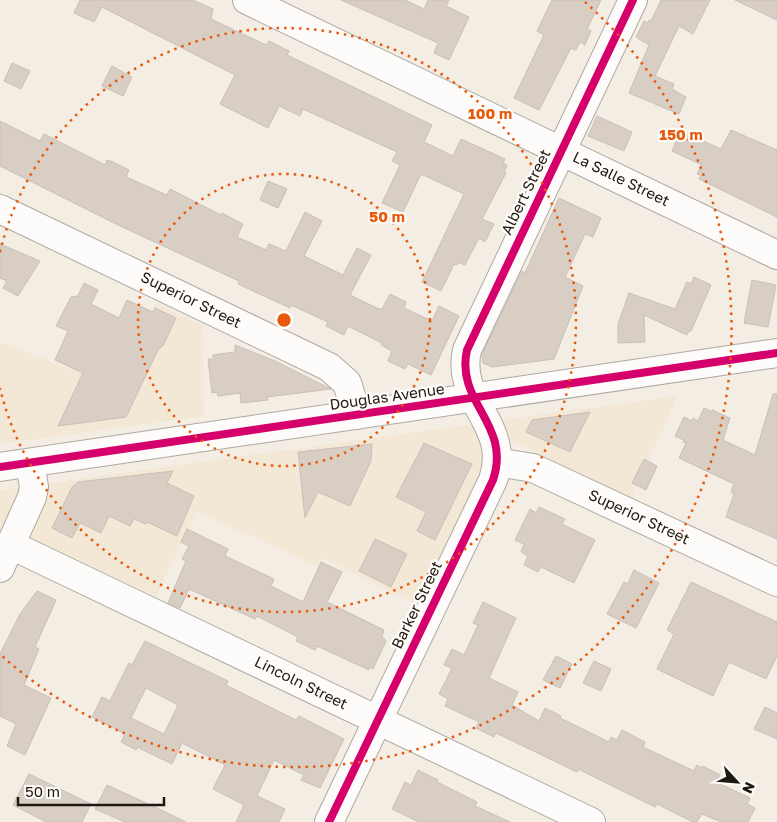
<svg xmlns="http://www.w3.org/2000/svg" width="777" height="822" viewBox="0 0 777 822" font-family="'Golos Text',sans-serif">
	<rect width="100%" height="100%" fill="#f3ede3"/>
	<path fill="#f3e7d5" d="M156 303 203 326 204 416 0 444V342L72 370 87 338 130 357Z
		M678 396 631 498 502 436 418 605 324 558 319 567 197 511 156 596 5 527 0 536V490Z"/>
	<path fill="#d9cec4" stroke="#c7c0ba" fill-rule="evenodd" d="M80 0H193L213 9 211 19 266 45 269 41 289 51 287 55 432 125 424 142 453 156 461 139 505 159 503 163 507 165 504 172 506 173 482 219 494 224 485 242 479 238 465 265 458 262 457 265 454 264 441 291 422 282 464 194 421 174 403 212 382 203 400 165 392 161 397 152 303 109 300 116 279 106 268 128 220 104 235 75 102 7 94 22 74 13Z
		M341 0H405L424 9 428 0H449L446 6 469 17 449 60 434 53 438 43Z
		M552 0H601L587 29 591 31 585 45 580 42 576 50 571 48 539 110 514 98 544 35 537 31Z
		M661 0H710L693 34 679 26 655 76 674 84 672 89 686 97 679 114 629 93 649 45 636 37 644 21 648 23 649 20 651 21Z
		M735 0H777V20Z
		M12 63 30 71 21 89 4 81Z
		M112 66 132 77 123 96 102 86Z
		M597 116 632 132 624 151 588 136Z
		M0 121 40 141 44 134 105 165 107 160 113 162 129 170 126 177 167 195 170 189 221 215 222 213 243 224 237 237 266 250 269 244 286 251 305 212 322 221 304 256 343 275 357 248 371 255 350 295 379 309H382L390 294 406 302 404 308 432 321 439 306 459 316 431 375 408 364 405 369 388 361 392 351 381 345 382 343 348 326 344 335 326 326 328 322 291 305 290 308 238 284 239 281 120 226 0 166Z
		M731 130 777 150V217L699 179 701 175 697 174 702 165 672 151 681 131 721 149Z
		M268 181 287 189 278 208 260 200Z
		M559 198 601 218 593 237 585 234 565 277 583 286 554 359 492 367 483 363 482 354 522 271 525 273Z
		M0 244 40 261 18 296 3 288 7 281 0 278Z
		M694 277 711 285 691 331H689L687 335 644 315 645 342 618 343V324L629 293 675 309 687 282 691 284Z
		M752 280 776 285 768 327 744 323Z
		M84 283 98 290 91 304 119 318 127 300 153 312 155 308 176 318 163 346 159 348 126 417 58 426 83 373 55 360 68 331 56 326 71 297 78 296Z
		M235 345 275 361 331 389 267 397 268 400 241 403 240 393 218 396 217 392 212 393 208 359H213V355L235 352Z
		M773 394H777V539L726 517 734 494 731 492 734 484 679 458 686 443 683 442 684 440 675 436 684 417 692 421 693 418 698 421 704 408 712 412V410L730 418 723 440 755 455Z
		M590 412 570 452 526 432 532 420Z
		M424 443 472 464 435 540 417 531 426 512 396 497Z
		M372 444 371 461 350 506 318 492 305 518 298 452Z
		M644 459 657 466 646 490 632 483Z
		M173 471 167 483 194 496 177 536 147 522 146 524 134 519 130 526 109 516 101 533 80 523 72 538 52 528 72 487 78 482Z
		M539 507 565 519 562 524 595 540 574 583 541 567 538 572 524 565 528 556 521 552 524 544 515 540 530 509 536 513Z
		M187 529 228 549 225 556 274 579 271 586 303 602 321 562 342 572 327 602 384 630 382 636 386 641 373 669 370 667 369 670 317 646 315 650 296 641 298 637 257 616 255 619 189 589 180 608 168 603 186 561 182 559 189 546 181 542Z
		M375 539 407 554 391 587 359 571Z
		M634 570 659 583 636 628 607 614 624 582 628 584Z
		M691 582 777 622V656L766 679 729 662 713 696 657 669 674 634 667 630Z
		M37 591 56 600 35 647 39 649 24 685 51 698 25 755 7 746 16 724 0 716V654L20 614Z
		M483 602 516 618 489 678 518 692 512 705 539 721 545 708 561 716 560 718 609 742 611 737 617 740 622 730 645 742 643 747 694 771 697 765 702 768 703 766 720 775 716 782 750 798 747 804 755 808 748 822H721L702 814 697 822H693L657 804 655 807 578 769 577 772 496 733 494 737 476 728 479 722 445 706 448 699 439 694 452 668 444 665 452 649 464 655 478 625 473 623Z
		M145 641 228 681 226 685 296 720 299 716 344 739 320 788 301 780 304 775 274 760 257 796 285 809 279 822H236L244 805 213 789 225 765 182 743 172 764 137 747 136 750 121 742 125 734 92 717 102 697 110 701 129 663 132 665ZM146 688 178 705 164 734 131 718Z
		M556 656 572 664 560 688 543 680Z
		M594 661 611 669 601 691 583 683Z
		M765 707 777 713V739L754 729Z
		M418 770 438 780 437 782 477 802 475 806 510 822H419L392 809 405 782 411 785Z
		M29 774 91 804 82 822H46L13 805Z
		M107 785 157 808 186 822H125L95 809Z"/>
	<g fill="none" stroke-linecap="round" stroke-linejoin="round">
		<defs>
			<path id="minor" d="M247 0 777 255
				M0 209 329 367 347 383 357 415
				M497 462 533 468 777 582
				M11 545 591 822
				M0 568 32 497 34 487 30 463
				M329 822 493 480C512 424 455 403 467 350L633 0"/>
			<path id="major" d="M0 467 777 353"/>
		</defs>
		<use href="#minor" stroke="#aea9a2" stroke-width="30"/>
		<use href="#major" stroke="#aea9a2" stroke-width="30"/>
		<use href="#minor" stroke="#fdfcfb" stroke-width="28"/>
		<use href="#major" stroke="#fdfcfb" stroke-width="28"/>
		<defs>
			<path id="cycleway" d="M0 467 777 353
				M329 822 493 480C512 424 455 403 467 350L633 0"/>
		</defs>
		<use href="#cycleway" stroke="#fffcf9" stroke-width="11"/>
		<use href="#cycleway" stroke="#d6006c" stroke-width="8"/>
	</g>
	<g fill="none" stroke="#e8590c" stroke-width="2.5" stroke-dasharray="2.5 5">
		<circle cx="284" cy="320" r="146"/>
		<path d="M0 252A292 292 0 1 1 0 388"/>
		<path d="M585 2A438 438 0 0 1 2 656"/>
	</g>
	<g text-anchor="middle" stroke-width="4.5" stroke-linejoin="round" paint-order="stroke">
		<g font-size="15" fill="#1d1912" stroke="#fffcf9">
			<text transform="translate(621 179) rotate(26)" y="5">La Salle Street</text>
			<text transform="translate(526 192) rotate(-64)" y="5">Albert Street</text>
			<text transform="translate(191 300) rotate(26)" y="5">Superior Street</text>
			<text transform="translate(387 397) rotate(-8)" y="5">Douglas Avenue</text>
			<text transform="translate(639 517) rotate(25)" y="5">Superior Street</text>
			<text transform="translate(417 605) rotate(-64)" y="5">Barker Street</text>
			<text transform="translate(301 683) rotate(26)" y="5">Lincoln Street</text>
		</g>
	</g>
	<circle cx="284" cy="320" r="8" fill="#e8590c" stroke="#fffcf9" stroke-width="2.5"/>
	<g font-size="15" text-anchor="middle" font-weight="bold" fill="#e8590c" stroke="#fffcf9" stroke-width="4.5" stroke-linejoin="round" paint-order="stroke">
		<text x="490" y="119">100 m</text>
		<text x="681" y="140">150 m</text>
		<text x="387" y="222">50 m</text>
	</g>
	<g transform="translate(737 782) rotate(116)" stroke="#fffcf9" stroke-width="4" paint-order="stroke">
	<path d="M0-4L9 19L0 12L-9 19Z" fill="#1d1912"/>
	<text y="-8" font-size="14" font-weight="bold" text-anchor="middle" fill="#1d1912">N</text>
	</g>
	<path d="M18 797v8h146v-8" fill="none" stroke="#1d1912" stroke-width="2.5"/>
	<text x="25" y="797" font-size="15" fill="#1d1912" stroke="#fffcf9" stroke-width="4" paint-order="stroke">50 m</text>
</svg>
